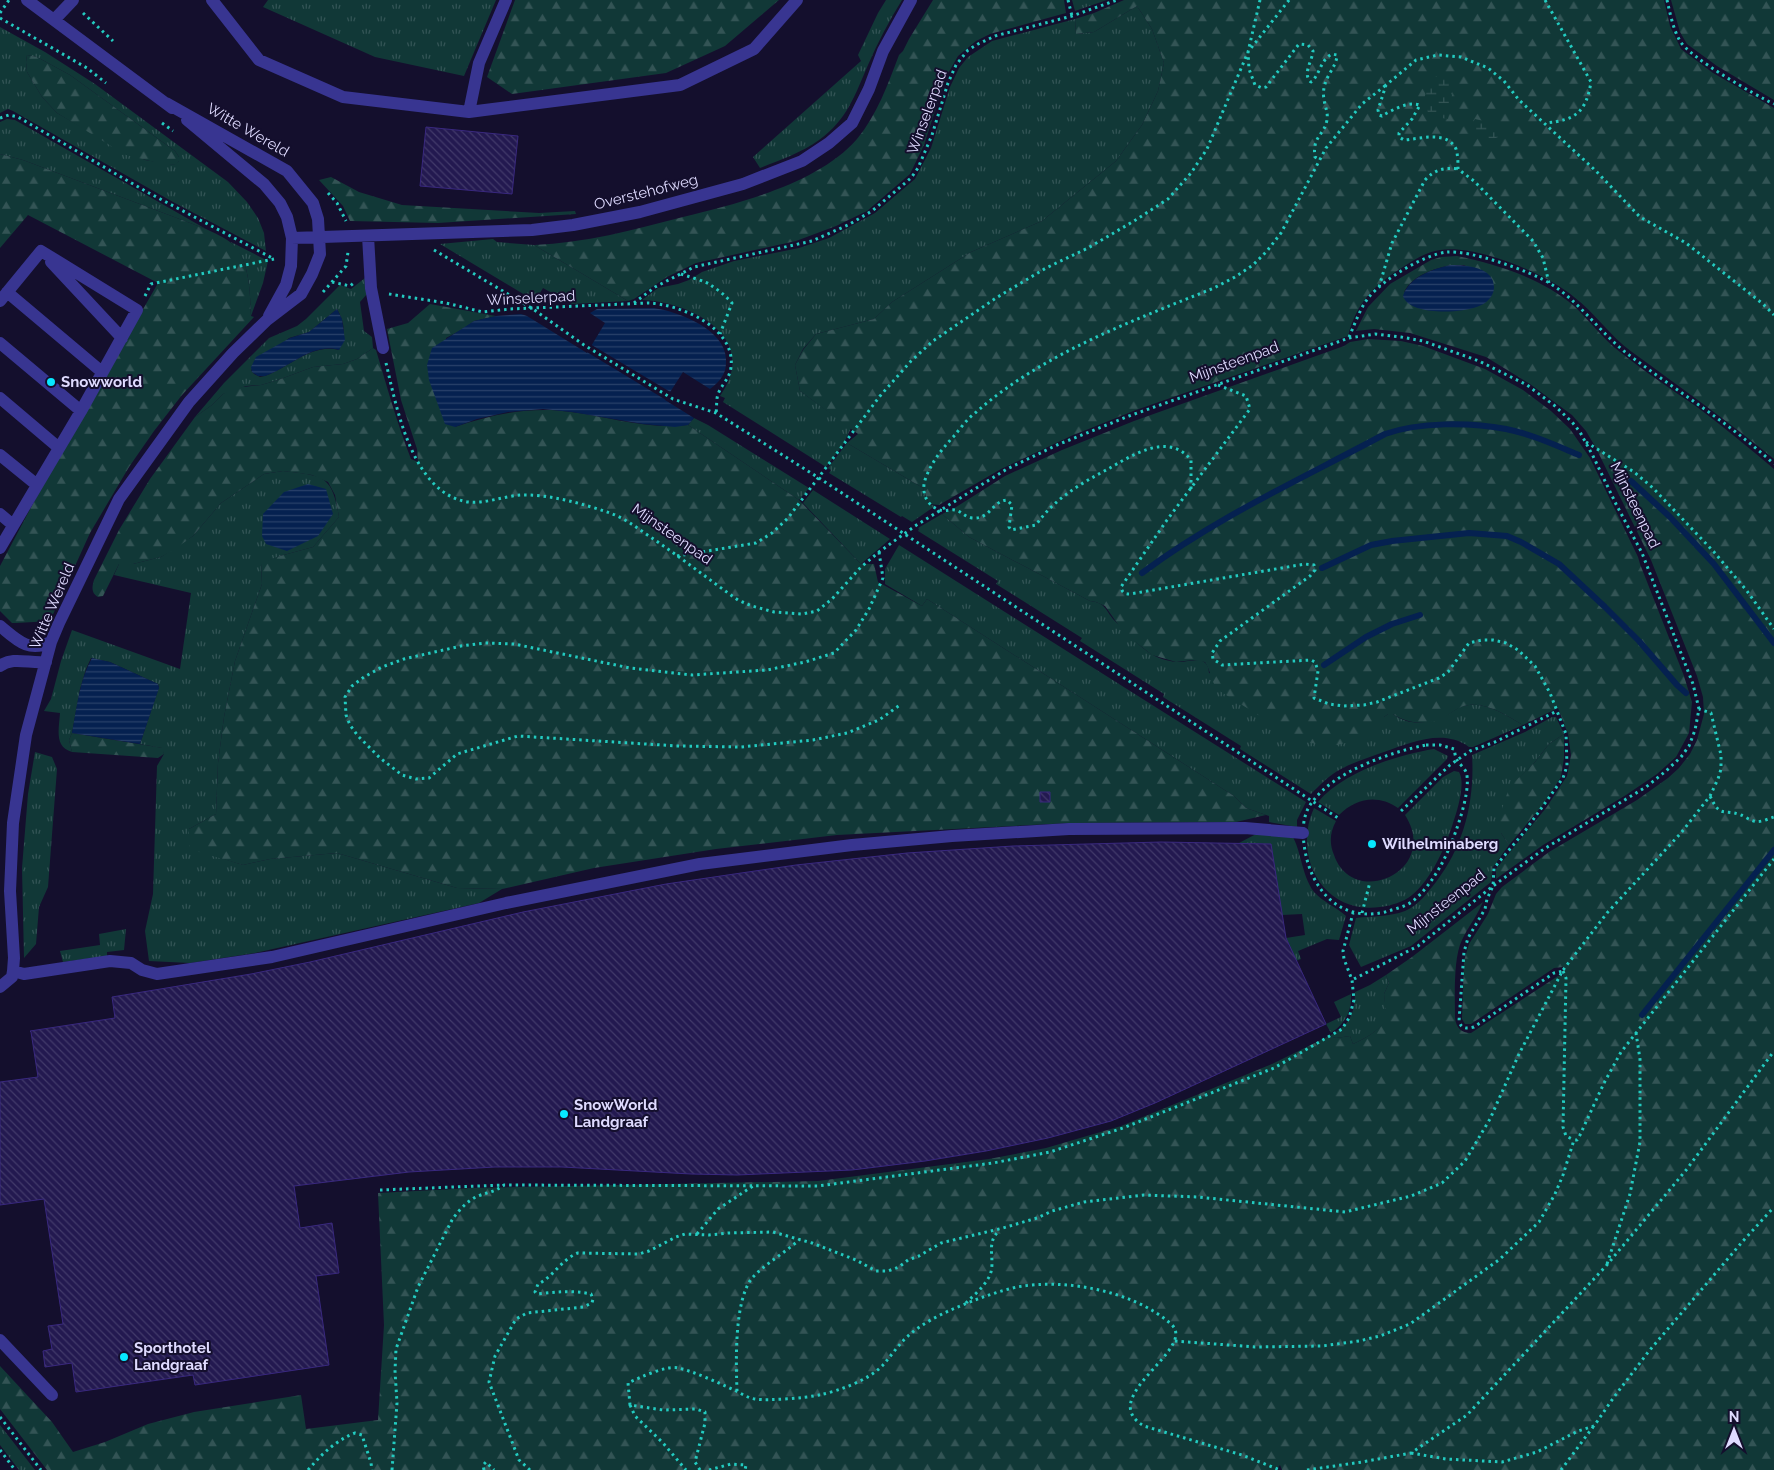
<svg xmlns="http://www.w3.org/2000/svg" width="1774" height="1470" viewBox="0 0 1774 1470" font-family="Raleway,sans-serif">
	<defs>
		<pattern id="grass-tufts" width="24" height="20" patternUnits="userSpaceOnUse" patternTransform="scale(1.25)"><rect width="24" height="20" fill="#113837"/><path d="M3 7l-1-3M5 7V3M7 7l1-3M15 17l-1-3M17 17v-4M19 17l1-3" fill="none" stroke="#335455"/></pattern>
		<pattern id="forest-firs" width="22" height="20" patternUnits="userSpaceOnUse" patternTransform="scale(1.25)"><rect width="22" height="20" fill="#113837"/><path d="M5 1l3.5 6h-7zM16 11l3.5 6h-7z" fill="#335455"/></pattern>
		<pattern id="wetland-marsh" width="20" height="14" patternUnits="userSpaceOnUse" patternTransform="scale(1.25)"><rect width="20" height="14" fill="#113837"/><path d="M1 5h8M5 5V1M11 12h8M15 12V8" fill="none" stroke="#335455"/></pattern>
		<pattern id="water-rules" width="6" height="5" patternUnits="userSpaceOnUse" patternTransform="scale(1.25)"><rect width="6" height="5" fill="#052150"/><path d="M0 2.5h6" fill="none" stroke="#29416a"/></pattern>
		<pattern id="building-back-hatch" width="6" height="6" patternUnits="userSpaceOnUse" patternTransform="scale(1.25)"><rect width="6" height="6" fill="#231950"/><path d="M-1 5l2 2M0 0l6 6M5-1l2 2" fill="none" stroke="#423a6a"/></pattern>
	</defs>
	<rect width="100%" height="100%" fill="#140f2d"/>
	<path fill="url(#grass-tufts)" fill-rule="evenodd" d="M268 0H496L464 76 375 57 263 7Z
		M886 0H902C889 21 878 42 868 65 855 95 847 120 819 140 801 153 780 160 760 168L753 157 861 61 858 55 878 13Z
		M1072 0H1107L1075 11Z
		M1137 6 1152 29 1164 63 1158 91 1142 125 1116 161 1042 221 971 252 892 302 874 319 816 334 803 349 795 365 800 391 851 428 843 445 826 467 723 402 725 398 720 396C761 338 692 302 642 300L658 288 678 284 689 280 702 272 734 261 799 248 829 238 875 213 915 179 931 148 950 87 959 68 968 57 992 41 1075 19 1076 34 1094 32Z
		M0 27 45 52 95 84 228 182 247 202 258 218 264 233 266 251 173 202 13 111 8 109 0 113ZM27 55 37 57 70 75 175 151 179 157V161L175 165 145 160 100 138 57 113 42 97 27 72 26 62Z
		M7 119 15 120 206 229 23 160 0 154V122Z
		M493 239 497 242 534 245 628 301 572 304 543 288 535 301 440 244Z
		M231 242 268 261 263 283 251 316C250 297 250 272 241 256 238 251 234 247 231 242Z
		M365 278 367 294 360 302 364 331 372 337 373 348 357 359 343 364 313 367 278 380 261 385 246 386 223 394 212 405 195 417 224 383 269 338 297 326 306 319 340 285 351 289ZM337 309C346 325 345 333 339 350 311 343 289 368 265 376L260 377 254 374 251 370 289 338 309 332Z
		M694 418 708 425 809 488 799 500 688 425Z
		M847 443 923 488 929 504 935 506 912 522 902 516 901 517 829 473 831 470 828 468Z
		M283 471C323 476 332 474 339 517L313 547 280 556 261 564 262 584 235 661 224 717 218 763 216 814 189 829 221 858 243 865 270 859 337 853 457 888 502 889 479 903 255 953 190 963 149 961 145 931 153 894 157 766 164 754 162 748 140 744 159 687 158 684 110 662 91 658 86 669 80 689 72 733 69 740 72 752C54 747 59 729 60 713L44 711 51 699 61 661 72 630 180 669 191 593 114 575 119 564H133L161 557 193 536 221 503 264 474Z
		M813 490 890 539 861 564 803 503Z
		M942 514 969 537 1090 601C1107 603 1105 611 1115 621 1124 631 1142 649 1153 655 1160 659 1171 662 1179 662 1191 662 1208 654 1209 673L1384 717 1388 714H1393C1408 726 1429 724 1445 716 1454 712 1457 706 1469 705 1489 703 1507 716 1523 725L1473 747H1469C1443 728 1410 743 1384 752 1370 757 1354 762 1341 769 1329 775 1320 785 1311 794L1240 749 1241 746 1163 697 1164 694 1080 641 1082 638 996 584 998 581 918 531 919 529 918 528Z
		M899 545 1306 802 1297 820V827L1269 822V816L1246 808 1234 796 927 599 922 606 885 584V569Z
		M1552 717H1556L1564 734 1549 744 1535 762 1511 786 1501 833 1509 845 1493 867 1491 882 1411 946 1361 967 1349 945 1356 918C1373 916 1389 917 1405 911 1419 905 1427 893 1436 882 1464 846 1475 800 1472 755L1525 732Z
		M1434 749 1448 756 1447 759 1398 808C1378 794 1356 798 1339 815L1318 802C1343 772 1397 755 1434 749Z
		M35 752 52 757 57 769 48 887 39 907 36 944 24 958 22 868 28 794Z
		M1454 771 1459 772C1466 783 1457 811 1453 823 1446 846 1431 880 1412 895 1404 902 1390 906 1380 907 1323 915 1292 856 1314 808L1336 821C1330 832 1329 843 1334 855 1353 910 1441 871 1405 815L1443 777Z
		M1258 833H1290C1301 846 1301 875 1314 892 1323 902 1336 907 1346 916L1339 940 1327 939 1298 951 1301 959 1296 961 1286 938 1305 935 1302 914 1282 915 1271 844 1239 843Z
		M126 929 124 950 107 952V956L63 962 60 951 100 945 99 934Z
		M1386 975 1389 983 1384 994 1387 1020C1378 1031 1366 1038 1353 1044L1350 1036 1336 1038 1329 1036C1349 1025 1355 1015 1355 992L1370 985Z
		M1351 994C1352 1011 1345 1024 1331 1033L1326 1024 1341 1017 1334 1002Z
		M0 1425 35 1470H19L0 1445Z"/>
	<path fill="url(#forest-firs)" fill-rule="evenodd" d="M515 0H779L725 46 666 73 512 94 487 77Z
		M933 0H1064L1066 13 990 34 976 41 958 56 946 77 924 145 910 174 867 211 836 226 796 241 696 263 667 277 634 299 628 301 534 245C585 243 633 230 683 217 739 203 818 184 857 139 877 115 888 84 899 55L903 51 909 39Z
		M1124 0H1664L1670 26 1681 49 1713 73 1774 108V459C1728 421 1680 387 1632 352 1610 336 1595 313 1574 297 1547 274 1476 244 1440 250 1426 252 1414 260 1403 267 1373 286 1357 302 1348 336L1136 410 1071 436 1001 469 939 505 929 504 923 488 847 443 858 434 800 391 795 365 803 350 816 334 874 319 892 302 971 252 1042 221 1116 161 1142 125 1158 91 1164 63 1152 29 1137 6 1094 32 1076 34 1075 19 1094 13Z
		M1671 0H1774V100L1717 66 1687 44 1680 32Z
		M27 55 37 57 70 75 175 151 179 157V161L176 165 162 164 126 155 57 113 42 97 27 72 26 62Z
		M0 154 23 160 206 229C214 233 224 237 230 242 250 257 250 293 251 316L254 317 182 395 154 431 129 467 90 533 50 621 17 623H12L0 611V566L45 481 158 283 28 215 0 248Z
		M331 177 359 192 402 205 539 213 575 211 576 214 438 223 350 221 343 206 319 180Z
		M1457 256C1497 264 1543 279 1574 306 1590 321 1603 339 1620 352 1645 372 1671 389 1697 407 1724 427 1749 448 1774 469V1470H1282L1280 1465 1276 1470H47L0 1409V1366L52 1422 73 1452 105 1442 148 1424 194 1412 301 1395 306 1429 378 1420 384 1325 378 1193 472 1188 818 1181 989 1159 1046 1148 1121 1126 1272 1064 1329 1036 1336 1038 1350 1036 1353 1044C1366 1038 1378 1031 1386 1020L1384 994 1389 983 1386 975 1412 957 1483 902C1477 916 1468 927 1462 940 1453 958 1455 997 1455 1018 1456 1027 1461 1033 1471 1033L1558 976H1563V967L1554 968 1471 1024H1465L1462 1019 1464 961 1466 954 1469 944 1488 914 1496 894 1502 887 1549 852 1637 800 1668 778 1679 768 1690 754 1697 740 1704 714 1703 697 1697 676 1651 560 1596 448 1586 431 1572 415 1530 384 1486 357 1410 333 1374 329 1356 331 1368 307 1390 284 1431 260 1441 257ZM1451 265H1466L1404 292C1413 275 1433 269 1451 265Z
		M430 304 496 316 474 321 463 329 446 338 455 427C493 414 532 406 571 412 609 417 650 430 688 425L799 500 861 564H874L878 582 922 606 927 599 1234 796 1246 808 1266 815 1236 822 1071 823 837 835 716 849 594 868 502 889 457 888 337 853 270 859 243 865 189 849V829L216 814 218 763 224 717 235 661 262 584 261 563 280 556 313 547 339 517 335 495 328 482 312 475 299 473 283 471 264 474 221 503 193 536 175 549 161 557 133 564H119L103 596 98 597C91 593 92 587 94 580L119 530 150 479 195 417 212 405 223 394 234 388 261 385 278 380 313 367 343 364 357 359 373 348 376 350C387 387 397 423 411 459L418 462 417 449 401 400 387 329 408 323Z
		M1368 339 1401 341 1423 346 1485 369 1523 390 1551 411 1570 429 1590 458 1638 557 1640 564 1684 676 1692 702 1689 733 1676 757 1657 774 1626 795 1543 845 1496 879V869L1546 808 1567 776 1571 755 1568 734 1558 708 1523 725C1507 716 1489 703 1469 705 1459 706 1453 712 1445 717 1430 726 1407 724 1393 714H1388L1384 717 1379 727 1371 735 1359 740 1337 745H1322L1300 741 1218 690C1210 680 1211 671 1205 662L1193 660 1176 662 1152 655 1124 633 1105 606 1096 602 1090 601 969 537 942 514 953 509 1005 476 1062 450 1134 421 1344 346 1350 342Z
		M72 733 163 748 164 754 158 758 72 752 69 740Z
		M1564 734V758L1561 777 1542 806 1509 845 1501 833 1500 819 1504 802 1510 786 1535 762 1549 744Z"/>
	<path fill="url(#wetland-marsh)" d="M1446 73 1453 89 1448 119 1429 116 1424 99 1430 79Z
		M1475 119 1493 123 1498 137 1485 143 1468 130Z"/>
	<path fill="url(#water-rules)" d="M1451 265C1466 265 1494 267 1494 287 1494 294 1490 299 1485 303 1470 314 1409 317 1403 296 1409 277 1432 269 1451 265Z
		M654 308C679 312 725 329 726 359 726 365 726 370 723 375 720 381 715 385 710 389L683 372 665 400 694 418 688 425 675 427 643 424 572 412 543 409 508 412 477 419 455 427 445 424 429 380 427 365 432 348 474 321 496 316 521 314 527 316 587 353 605 323 590 313 597 309Z
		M337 309 342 319 345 340 339 350C312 342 289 368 265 376H258L252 372 251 367 256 357 290 338 309 332Z
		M308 484 326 489 333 514 318 536 287 551 266 544 262 536 263 514 284 492Z
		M92 658 110 662 158 684 159 688 140 744 72 733C77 707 79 681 92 658Z"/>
	<path fill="#140f2d" d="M590 344 672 393 669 399 672 401 671 403 582 349 583 347 587 350Z"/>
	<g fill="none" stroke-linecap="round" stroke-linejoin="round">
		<path stroke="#052150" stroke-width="6" d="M1631 481 1670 517 1714 564 1774 643
			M1322 568 1371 545 1392 541 1469 533 1507 536 1521 542 1559 564 1605 607 1639 641 1677 685 1686 693
			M1142 573C1217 517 1303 478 1385 434 1419 422 1470 422 1506 429 1531 434 1555 445 1579 455
			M1324 665 1366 637 1392 624 1420 615
			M1642 1015 1774 850"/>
	</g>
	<path fill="url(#building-back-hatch)" stroke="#39287f" d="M426 127 518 136 512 194 420 186Z
		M1040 792H1050V802H1040Z
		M1161 842 1271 844 1286 938 1326 1024 1155 1103 1111 1121 1048 1138 986 1151 925 1161 852 1170 737 1175 691 1174 562 1167H495L409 1172 294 1186 300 1228 332 1223 339 1273 316 1276 329 1365 195 1385 193 1375 76 1392 72 1363 45 1367 43 1351 52 1349 48 1326 63 1324 44 1199 0 1205V1082L38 1077 31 1032 30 1031 115 1018 112 997 251 974 310 962 523 912 666 884 796 865 907 853 1013 846Z"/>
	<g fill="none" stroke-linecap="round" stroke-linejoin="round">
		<path stroke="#23cbc0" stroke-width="3" stroke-dasharray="2.5 4" stroke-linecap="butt" d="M1068 0 1072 16
			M1289 0 1248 52 1249 69 1255 85 1262 88 1266 87 1299 44 1308 45 1313 51C1312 62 1302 74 1311 82 1320 75 1320 60 1332 54L1337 55C1337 65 1327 75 1325 84 1320 100 1329 109 1327 120 1324 136 1312 136 1315 157L1320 160
			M1545 0 1591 82C1586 112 1576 120 1546 123
			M1667 0C1670 13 1673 29 1680 41 1690 58 1755 95 1774 104
			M0 13 9 0
			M83 13 113 41
			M0 18 87 68 106 83
			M0 118 9 115 18 117 147 192 274 259
			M162 123 173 131
			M328 193 337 203 346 221
			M434 250 533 309 584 345 673 399 716 413 819 478 1338 818
			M681 274C687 276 707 282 709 284 717 289 725 295 732 303L720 334
			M332 282 350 286 355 282
			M1549 283 1543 258 1533 241 1474 181 1458 169C1458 163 1458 155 1456 149 1447 130 1419 139 1404 140L1399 137V133L1412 119 1420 105C1408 101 1392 110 1382 116L1379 115 1378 110 1386 85 1416 60 1438 55 1461 57 1488 68 1504 81 1519 100 1596 171 1640 217 1686 243 1763 304 1774 315
			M1379 287 1392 243 1425 180C1434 170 1444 167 1458 169
			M323 292 346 266 348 252
			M389 294 446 303 483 312 510 309 648 303C679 304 736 327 731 367 730 378 722 384 718 394 716 400 717 408 716 413
			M145 296 151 284 274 259
			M634 303 655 287 694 267 812 241 848 225 872 211 911 178 918 168 932 135 948 83 956 65 968 50 978 44 995 36 1072 16 1117 0
			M1349 337C1355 324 1360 308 1369 297 1384 279 1423 255 1447 252 1471 250 1530 271 1551 284 1581 303 1601 334 1629 355 1677 391 1729 423 1774 464
			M386 363C397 409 412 493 468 502 485 504 504 496 521 495 550 494 583 504 610 513 624 518 636 527 649 536 679 556 708 579 738 600L752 606 774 612 802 614 817 611 832 599 861 567 879 552 915 526 1007 469 1057 445 1129 416 1349 338 1375 334 1401 337 1423 341 1479 361 1527 385 1555 406 1572 422 1580 432 1593 456 1616 504 1642 553 1693 684 1699 709 1695 730 1689 746 1681 757 1666 771 1646 787 1544 849 1493 886 1418 946 1352 980
			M1218 385 1246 396 1250 409 1167 520 1123 584 1121 587C1122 593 1125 594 1130 594L1305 564 1314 565 1315 570 1310 576 1220 641 1212 653 1213 659 1222 665 1311 660 1315 662 1318 671 1314 698 1329 704 1343 706 1364 705 1377 702 1439 678 1448 672 1469 643 1482 640H1493L1506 643 1518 650 1535 666 1550 693 1566 734 1567 766 1563 778 1525 831 1494 868 1493 886 1487 899 1485 909 1468 938 1464 952 1459 1021C1461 1029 1467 1029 1474 1027L1554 973 1563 971
			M1586 442 1634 472 1653 488 1714 552 1747 591 1774 629
			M1191 489V460C1168 431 1131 456 1108 469 1080 484 1054 499 1036 525L1011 530 1009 527 1012 505 1007 500C992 501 990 520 972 518 965 517 961 511 955 510 950 509 944 512 940 510 927 506 921 493 925 480 931 463 941 450 954 436 960 429 966 420 974 414 1041 354 1132 321 1214 288L1235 277 1253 265 1267 251 1281 233 1326 148 1362 104 1386 85
			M879 552 883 578 869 609 856 630 834 653 805 662 767 670 692 675 630 668 514 644 485 643 461 646 404 659 382 667 364 677 352 686 345 697 346 715 350 725 358 736 380 758 402 775 416 779 429 778 457 754 518 736 678 746 741 747 813 740 847 733 879 720 900 705
			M677 556 756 543 772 533 788 518 880 396 911 361 933 341 996 298 1046 268 1088 248 1134 221 1168 199 1191 173 1207 149 1248 52 1260 0
			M1426 745H1440L1454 749C1455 752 1455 757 1457 760 1459 764 1464 767 1466 772 1473 791 1451 848 1441 865 1434 878 1424 892 1413 901 1405 907 1394 909 1385 912 1338 923 1309 887 1304 844 1302 829 1303 813 1313 801 1335 771 1391 752 1426 745Z
			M1710 796C1721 819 1722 808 1741 815 1744 816 1748 819 1751 820 1759 824 1767 819 1774 817
			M1401 811 1450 765 1470 751 1495 742 1557 711
			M1362 913 1370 882
			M1563 971 1566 978 1563 1127 1566 1136 1574 1140
			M380 1190 503 1185
			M697 1234 718 1209 753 1186
			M1607 1264 1630 1194 1640 1142V1059L1636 1033
			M966 1303C974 1295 985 1286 990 1275 996 1260 985 1243 999 1231
			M1175 1341 1255 1347 1322 1346 1359 1341 1380 1336 1410 1324 1500 1259 1539 1222 1555 1194 1563 1175 1574 1140H1577L1580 1135 1604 1083 1621 1052 1774 859
			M737 1391C736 1362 734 1301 752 1278 766 1263 785 1253 800 1239
			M630 1405 635 1416 663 1443 686 1470
			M0 1417 41 1470
			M0 1450 15 1470
			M1411 1453 1446 1459 1502 1462 1537 1452 1578 1431 1594 1426 1614 1397 1649 1351 1743 1241 1774 1207
			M308 1470C322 1454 335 1441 355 1433L362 1435 371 1463 372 1470
			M392 1470 397 1403 395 1371 396 1349 418 1287 452 1220C458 1211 468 1200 478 1196 488 1192 495 1192 504 1185L818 1186 993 1163 1050 1152 1123 1128 1274 1068 1342 1029 1349 1018 1354 1000 1352 980 1344 959 1343 951 1353 913
			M484 1470 483 1465 486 1462 494 1470
			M530 1470 519 1460 489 1382 495 1356 516 1319 527 1313 583 1307 592 1303 593 1299 591 1294C572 1290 556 1292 537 1294L535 1292 538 1284C553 1277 562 1259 578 1253L639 1254 649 1251 676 1237 685 1234 709 1235 728 1233 773 1232 812 1243 856 1260 876 1271H888L899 1267 908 1260 919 1256 941 1243 1003 1228 1037 1218 1052 1211 1084 1202 1144 1195 1198 1197 1345 1212 1411 1196 1442 1183 1465 1161 1490 1119 1519 1054 1563 970 1607 913 1681 833 1710 796 1718 779 1721 769V755L1711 713 1699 709
			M700 1470 695 1462 705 1423V1412L696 1409 663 1410 630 1405 628 1383C639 1378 666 1365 678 1368 693 1371 719 1383 734 1390 741 1393 747 1398 755 1399 769 1401 805 1398 819 1395 839 1391 869 1380 883 1365 891 1356 898 1345 908 1336 920 1325 937 1316 953 1309 974 1300 995 1292 1017 1287 1065 1278 1134 1291 1171 1324 1199 1349 1094 1397 1144 1426L1242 1455 1280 1470
			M709 1470 731 1464 746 1465 745 1470
			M1307 1470 1362 1462 1411 1453 1467 1415 1606 1266 1687 1169 1774 1051
			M1561 1470 1593 1427"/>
		<path stroke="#383591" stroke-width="12" d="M27 0 172 108
			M212 0 259 60 343 97 469 112 680 85 754 49 797 0
			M54 20 73 0
			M469 112 479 63 506 0
			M187 120 264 184 280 203 287 217 292 238 291 266 286 285 269 316
			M368 236 371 288 383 348
			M292 238 532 230 573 225 640 212 743 184 802 161 829 143 852 123 869 89 883 51 911 0
			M51 262 122 338
			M7 292 102 372
			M0 301 41 251 137 310 81 411 0 548
			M0 343 81 411
			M0 398 59 448
			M0 455 37 485
			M0 514 13 525
			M0 626C17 640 28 653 51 642
			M0 666C13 656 30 664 46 662
			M13 971 24 974 110 961 131 963 142 970 157 974 272 957 506 903 700 864 852 845 952 836 1069 829 1245 828 1303 833
			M0 987 12 977 13 971 14 958 10 891 13 823 26 735 51 642 59 623 119 499 189 402 233 353 267 320 301 294 312 274 320 254 318 219 313 203 287 171 166 103
			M0 1340 52 1395"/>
	</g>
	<g fill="#07e8ff" stroke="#140f2d" stroke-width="2">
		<circle cx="51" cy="382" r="5"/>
		<circle cx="1372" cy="844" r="5"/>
		<circle cx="564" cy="1114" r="5"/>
		<circle cx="124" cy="1357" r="5"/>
	</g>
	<g text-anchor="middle" stroke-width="4" stroke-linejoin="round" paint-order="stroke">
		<g font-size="15" fill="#dfdbff" stroke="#140f2d">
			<text transform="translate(927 112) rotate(-70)" y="5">Winselerpad</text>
			<text transform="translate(248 130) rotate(30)" y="5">Witte Wereld</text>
			<text transform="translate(646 192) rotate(-14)" y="5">Overstehofweg</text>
			<text transform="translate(531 298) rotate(-3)" y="5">Winselerpad</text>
			<text transform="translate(1234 362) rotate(-20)" y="5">Mijnsteenpad</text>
			<text transform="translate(1635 505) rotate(64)" y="5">Mijnsteenpad</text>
			<text transform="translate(672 534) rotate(35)" y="5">Mijnsteenpad</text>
			<text transform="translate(52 606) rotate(-67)" y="5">Witte Wereld</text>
			<text transform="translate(1446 902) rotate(-38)" y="5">Mijnsteenpad</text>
		</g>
		<g font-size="15" font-weight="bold" fill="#dfdbff" stroke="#140f2d" text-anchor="start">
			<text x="61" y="387">Snowworld</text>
			<text x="1382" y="849">Wilhelminaberg</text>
			<text x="574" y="1110">SnowWorld<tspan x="574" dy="17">Landgraaf</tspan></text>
			<text x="134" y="1353">Sporthotel<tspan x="134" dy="17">Landgraaf</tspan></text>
		</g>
	</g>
	<g transform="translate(1734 1430)" stroke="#140f2d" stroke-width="4" paint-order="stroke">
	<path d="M0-4L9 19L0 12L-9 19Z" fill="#dfdbff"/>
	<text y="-8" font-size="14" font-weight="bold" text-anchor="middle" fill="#dfdbff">N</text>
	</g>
</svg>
